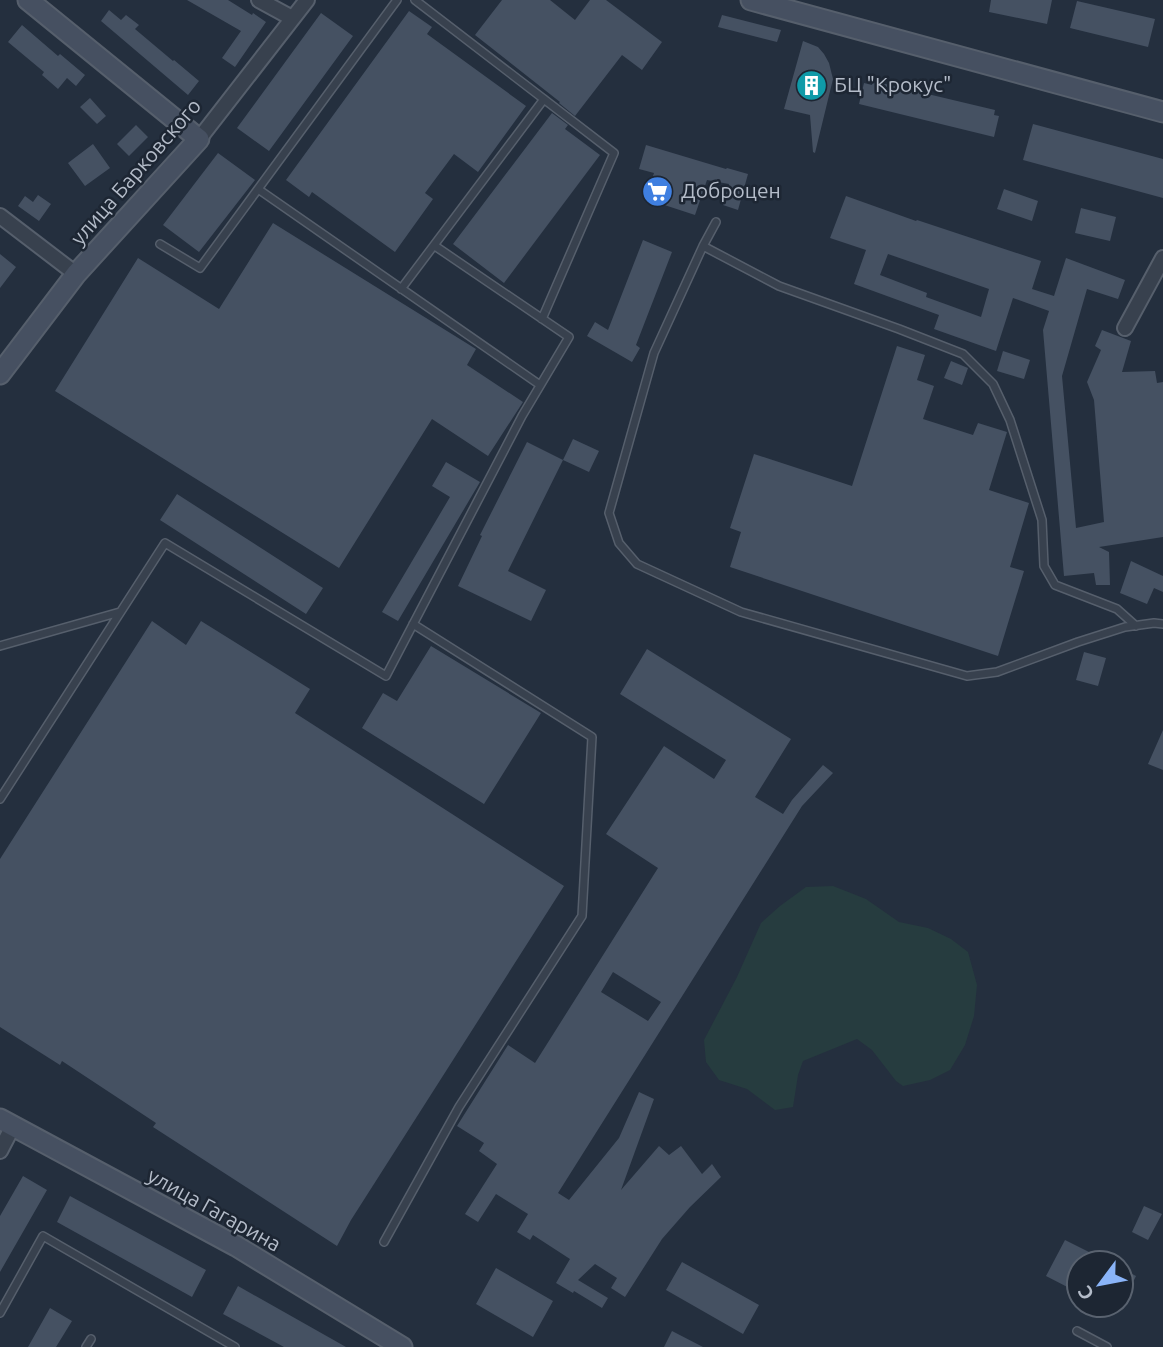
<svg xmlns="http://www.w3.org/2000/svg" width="1163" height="1347" viewBox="0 0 1163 1347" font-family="Ubuntu,sans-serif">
	<rect width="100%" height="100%" fill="#242f3e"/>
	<path fill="#263c3f" d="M833 886 866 899 899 922 928 928 951 939 968 952 977 985 974 1016 965 1045 950 1070 930 1080 903 1086 896 1081 872 1050 857 1039 803 1061 798 1075 793 1107 775 1110 747 1089 719 1080 706 1062 704 1040 737 977 761 923 780 906 806 887Z"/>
	<path fill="#455162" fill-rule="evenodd" d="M187 0H228L252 15 253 13 266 22 235 67 222 58 241 31Z
		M502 0H550L575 20 590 0H606L662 42 642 70 622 55 575 116 559 103 560 102 475 35Z
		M991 0H1052L1047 24 989 12Z
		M1077 1 1155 19 1148 47 1070 28Z
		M109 10 121 20 126 15 139 25 135 29 173 61 174 60 199 81 188 95 101 21Z
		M409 11 432 27 427 34 526 106 478 172 454 154 425 193 433 199 395 252 312 192 309 197 286 180Z
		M321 13 353 36 269 151 237 128Z
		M722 15 781 30 777 42 718 27Z
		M22 25 58 56 60 54 85 75 76 86 67 78 58 89 42 75 44 72 8 42Z
		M803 41 818 47 824 54 829 63 833 79 815 153 813 152 810 115 784 109Z
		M873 81 995 110 994 115 999 116 994 137 859 104 864 83 872 85Z
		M90 98 106 116 97 124 80 107Z
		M552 113 568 125 565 129 600 155 504 283 453 244Z
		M1033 124 1163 159V198L1023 160Z
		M136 125 148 137 129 156 117 144Z
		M93 144 110 168 85 186 68 163Z
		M646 145 726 169 727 168 748 174 738 210 723 205 729 184 707 180 695 215 646 199 654 173 639 169Z
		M218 153 255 180 199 252 163 225Z
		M1004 189 1038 201 1032 221 997 209Z
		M38 195 51 204 39 221 18 206 25 196 33 202Z
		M846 196 916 221 917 220 1041 261 1032 289 1054 296 1066 258 1125 280 1118 299 1087 289 1062 376 1076 528 1104 522 1094 400 1087 382 1101 350 1095 346 1102 330 1131 341 1122 372 1155 371 1157 383 1163 382V537L1099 547 1109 552 1110 585H1096L1094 573 1064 576 1043 330 1049 311 1013 298 996 351 934 329 939 315 854 284 866 250 830 238ZM888 254 989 289 981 317 926 297 927 293 880 275Z
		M1081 208 1116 217 1110 241 1075 233Z
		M273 223 476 349 467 365 523 402 488 456 432 419 339 568 55 391 138 258 219 309Z
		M643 240 672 252 636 345 640 348 632 362 587 336 595 322 608 330Z
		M0 254 16 267 0 288Z
		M897 346 925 355 917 380 934 386 923 419 973 435 978 423 1007 432 989 490 1029 503 1010 567 1024 571 998 656 730 567 741 532 730 528 754 454 852 486Z
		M1003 351 1030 360 1024 379 997 371Z
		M951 361 968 368 962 385 944 378Z
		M573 439 599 451 589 472 563 460Z
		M527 442 563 460 508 571 546 590 531 621 458 586 482 536 480 535Z
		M446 462 480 482 398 621 382 612 450 497 432 486Z
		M177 494 323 588 306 614 160 520Z
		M1131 561 1163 576V592L1154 588 1147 604 1120 593Z
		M152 621 186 645 201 621 310 689 295 713 564 886 351 1220 337 1246 153 1127 156 1123 62 1061 60 1065 0 1027V859Z
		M431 646 541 713 484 804 362 728 383 693 397 701Z
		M647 649 791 739 755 797 783 814 792 800 823 765 833 773 802 806 558 1193 569 1200 619 1138 639 1092 654 1099 621 1190 659 1146 669 1155 681 1146 702 1174 712 1164 721 1177 690 1207 662 1239 625 1297 611 1288 617 1278 595 1264 578 1280 608 1298 602 1308 574 1291 573 1293 556 1283 570 1259 533 1235 530 1240 517 1232 528 1214 496 1194 478 1222 465 1214 497 1164 479 1151 484 1143 457 1126 508 1045 535 1063 658 868 606 834 664 746 714 779 726 760 620 694ZM613 972 661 1002 648 1021 601 992Z
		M1084 652 1106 658 1098 686 1076 680Z
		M1163 730V770L1148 764Z
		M23 1176 47 1190 0 1272V1216Z
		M70 1196 206 1270 192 1297 57 1222Z
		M1144 1206 1162 1214 1148 1240 1132 1232Z
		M1065 1240 1111 1263H1079V1293L1046 1276Z
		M682 1262 759 1305 743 1334 666 1290Z
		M496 1268 553 1301 533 1337 476 1304Z
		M1121 1268 1136 1276 1121 1307Z
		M238 1286 346 1347H284L223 1314Z
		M50 1308 72 1321 56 1347H28Z
		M672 1331 703 1347H664Z"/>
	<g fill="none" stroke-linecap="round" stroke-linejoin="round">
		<defs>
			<path id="lane" d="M415 0 614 153 542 319
				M258 189 397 0
				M716 222 703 246 654 353 609 513 619 543 637 564 741 612 967 676 997 672 1078 642 1125 627 1154 623 1163 624
				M160 244 200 268 258 189 540 385
				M703 246 779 286 899 329 963 354 993 384 1010 420 1042 520 1044 566 1055 585 1117 609 1136 626
				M401 289 544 99
				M0 646 120 612
				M0 799 165 543 386 676 522 416 569 337 435 246
				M384 1242 459 1107 582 916 592 737 413 624
				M0 1313 43 1236 235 1347
				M1077 1331 1107 1347
				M86 1347 91 1339"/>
			<path id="street" d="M259 0 292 18
				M199 139 307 0
				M0 216 76 274
				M1125 328 1163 258
				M0 1151 13 1126"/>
			<path id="secondary" d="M751 0 1163 112
				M0 374 76 274 199 139 28 0
				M0 1119 236 1246 402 1347"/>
		</defs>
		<use href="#lane" stroke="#565f6c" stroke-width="10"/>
		<use href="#street" stroke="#565f6c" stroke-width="18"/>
		<use href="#secondary" stroke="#565f6c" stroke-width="23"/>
		<use href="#lane" stroke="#38414e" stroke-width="7"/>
		<use href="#street" stroke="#38414e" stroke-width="14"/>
		<use href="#secondary" stroke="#465061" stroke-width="19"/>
	</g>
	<defs>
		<symbol id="building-disc" viewBox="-11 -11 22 22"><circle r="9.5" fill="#0f9aa8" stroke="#1d2633"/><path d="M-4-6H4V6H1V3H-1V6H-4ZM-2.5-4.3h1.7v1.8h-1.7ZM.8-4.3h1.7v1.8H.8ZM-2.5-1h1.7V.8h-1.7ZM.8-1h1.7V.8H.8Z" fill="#fff"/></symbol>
		<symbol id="supermarket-disc" viewBox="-11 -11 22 22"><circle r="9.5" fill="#3f7fe0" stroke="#1d2633"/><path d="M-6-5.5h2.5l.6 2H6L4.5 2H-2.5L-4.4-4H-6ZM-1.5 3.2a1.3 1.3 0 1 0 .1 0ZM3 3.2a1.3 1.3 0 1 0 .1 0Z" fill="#fff"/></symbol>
	</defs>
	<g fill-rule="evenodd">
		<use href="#building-disc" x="794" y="68" width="35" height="35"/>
		<use href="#supermarket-disc" x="640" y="174" width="35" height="35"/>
	</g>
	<g text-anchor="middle" stroke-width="5" stroke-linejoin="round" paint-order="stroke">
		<g font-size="21" fill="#b4bcc9" stroke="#1d2633" text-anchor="start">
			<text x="834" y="92">БЦ "Крокус"</text>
			<text x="681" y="198">Доброцен</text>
		</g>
		<g font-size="21" fill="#b4bcc9" stroke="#1d2633">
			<text transform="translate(136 172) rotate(-49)" y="7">улица Барковского</text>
			<text transform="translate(214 1210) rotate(29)" y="7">улица Гагарина</text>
		</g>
	</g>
	<g transform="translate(1100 1284) rotate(238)"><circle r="33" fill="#1d2633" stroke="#59626f" stroke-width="2"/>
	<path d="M0-5L12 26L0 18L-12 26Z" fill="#8ab4f8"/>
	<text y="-10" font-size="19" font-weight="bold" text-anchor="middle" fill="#b4bcc9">С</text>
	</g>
</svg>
